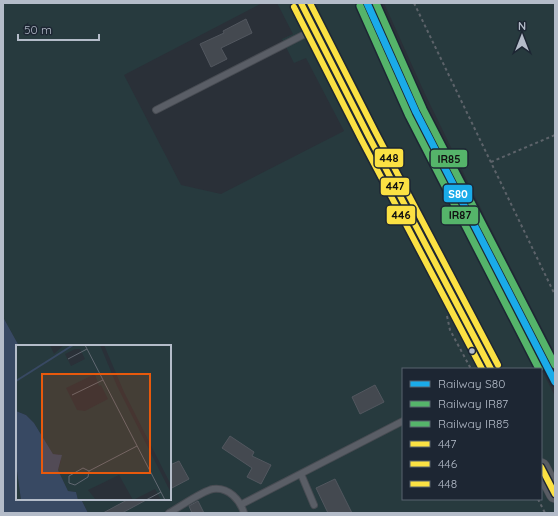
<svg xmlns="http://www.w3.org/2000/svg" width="558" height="516" viewBox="0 0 558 516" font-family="Quicksand,sans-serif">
	<rect width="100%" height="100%" fill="#2a3038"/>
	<path fill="#273a3e" d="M3 3H262L124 75 181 185 221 194 344 131 306 58 294 63 282 39 293 34 277 3H361C416 127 478 249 541 369H403V499H541V369L555 396V513H88L81 499H170V346H19L3 317Z
		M384 3H555V354L486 219 425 94Z"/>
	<path fill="#384963" d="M3 317 19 346H17V499H81L88 513H3Z"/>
	<path fill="#444950" stroke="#52575f" d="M246 19 252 33 221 48 227 59 211 67 200 44 224 33 223 31Z
		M375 385 384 402 360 414 352 397Z
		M230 436 254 452 252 456 271 465 261 484 247 477 252 468 222 448Z
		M179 461 189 479 170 489V465Z
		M335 479 352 513H328L316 488Z
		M129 499H148L122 513H103Z
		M198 501 204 513H192L189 506Z"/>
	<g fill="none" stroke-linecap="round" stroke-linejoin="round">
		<defs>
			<path id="service" d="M156 110 313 30
				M301 474 314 505
				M242 504 403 421
				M169 513C180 507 202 491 213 489 229 487 240 500 244 513"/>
			<path id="secondary" d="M301 3 368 135 491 369
				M541 467 555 494"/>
		</defs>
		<use href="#service" stroke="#484c53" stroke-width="8"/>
		<use href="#secondary" stroke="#484c53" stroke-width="18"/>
		<path stroke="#5d636a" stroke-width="2" stroke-dasharray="3 3" stroke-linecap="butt" d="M414 3 555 295
			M491 162 555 135
			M447 316 450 330 471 369
			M538 499 545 513"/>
		<use href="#service" stroke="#5a5e66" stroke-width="6"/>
		<use href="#secondary" stroke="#595d64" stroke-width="17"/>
		<defs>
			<path id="bus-1" d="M301 3 368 135 491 369
				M541 467 555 494"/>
			<path id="bus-2" d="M294 7 361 139 482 369"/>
			<path id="bus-3" d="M310 3 375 131 498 365"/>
		</defs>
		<use href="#bus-1" stroke="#1d2633" stroke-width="9"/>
		<use href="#bus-2" stroke="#1d2633" stroke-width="9"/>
		<use href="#bus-3" stroke="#1d2633" stroke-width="9"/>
		<use href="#bus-1" stroke="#fbe143" stroke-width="6"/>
		<use href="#bus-2" stroke="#fbe143" stroke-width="6"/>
		<use href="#bus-3" stroke="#fbe143" stroke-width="6"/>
		<defs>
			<path id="rail-1" d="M367 3 416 112 555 382"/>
			<path id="rail-2" d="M360 6 409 116 539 369"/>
			<path id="rail-3" d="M376 3 423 109 555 365"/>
		</defs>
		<use href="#rail-1" stroke="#1d2633" stroke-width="10"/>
		<use href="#rail-2" stroke="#1d2633" stroke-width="10"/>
		<use href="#rail-3" stroke="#1d2633" stroke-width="10"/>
		<use href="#rail-1" stroke="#1aabe9" stroke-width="7"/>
		<use href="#rail-2" stroke="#55b46a" stroke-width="7"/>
		<use href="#rail-3" stroke="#55b46a" stroke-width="7"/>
	</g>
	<circle fill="#b4bcc9" stroke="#1d2633" stroke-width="1.5" cx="472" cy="351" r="3.5"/>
	<g transform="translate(16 345)">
		<rect width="155" height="155" fill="#2a3038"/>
		<path d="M0 0H34L38 9 48 0H84L101 41 155 148V155H145L139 144 117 155 103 130 72 145 80 155H62L60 147 52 146 42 125 45 116 43 109H37L18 78 10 70 0 66ZM59 4H64L69 14 55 21 49 9ZM79 29 83 41 85 40 92 54 69 66 61 65 50 43ZM88 0H155V140L108 47ZM0 119 3 140 5 155H0Z" fill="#273a3e" fill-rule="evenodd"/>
		<path d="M0 66 10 70 18 78 37 109 46 110 42 125 52 146 60 147 62 155H5L0 119Z" fill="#384963"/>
		<path fill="none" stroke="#384963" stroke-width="2" d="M0 36 57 0"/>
		<path fill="none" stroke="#616872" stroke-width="1" d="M69 0 149 155M52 14 71 4M56 50 87 35M67 123 73 126 72 132 59 140 53 138V131ZM73 126 121 101M130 155 145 147"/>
		<path fill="#e8590c" fill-opacity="0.15" stroke="#e8590c" stroke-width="2" d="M26 29H134V128H26Z"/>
		<rect width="155" height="155" fill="none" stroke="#b4bcc9" stroke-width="2"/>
	</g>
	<g stroke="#1d2633" stroke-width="1.5">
		<rect x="374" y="148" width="30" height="20" rx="4" fill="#fbe143"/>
		<rect x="430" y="149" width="38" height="19" rx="4" fill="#55b46a"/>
		<rect x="380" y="177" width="30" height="19" rx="4" fill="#fbe143"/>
		<rect x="443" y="184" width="30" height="19" rx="4" fill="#1aabe9"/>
		<rect x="386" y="205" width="30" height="20" rx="4" fill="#fbe143"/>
		<rect x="441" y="206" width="38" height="19" rx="4" fill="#55b46a"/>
	</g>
	<g font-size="11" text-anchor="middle" font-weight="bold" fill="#fff">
		<text x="458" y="198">S80</text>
	</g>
	<g font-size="11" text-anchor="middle" font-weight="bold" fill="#111">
		<text x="389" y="162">448</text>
		<text x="449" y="163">IR85</text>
		<text x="395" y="190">447</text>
		<text x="401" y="219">446</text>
		<text x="460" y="219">IR87</text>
	</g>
	<rect width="558" height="516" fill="none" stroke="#b4bcc9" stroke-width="8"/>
	<rect x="402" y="368" width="140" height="132" fill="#1d2633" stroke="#59626f"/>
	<rect x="410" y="381" width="20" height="6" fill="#1aabe9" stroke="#59626f"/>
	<text x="438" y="388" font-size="12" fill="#b4bcc9">Railway S80</text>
	<rect x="410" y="401" width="20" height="6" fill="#55b46a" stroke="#59626f"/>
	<text x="438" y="408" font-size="12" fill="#b4bcc9">Railway IR87</text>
	<rect x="410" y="421" width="20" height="6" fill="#55b46a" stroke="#59626f"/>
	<text x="438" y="428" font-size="12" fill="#b4bcc9">Railway IR85</text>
	<rect x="410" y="441" width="20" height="6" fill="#fbe143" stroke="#59626f"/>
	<text x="438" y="448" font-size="12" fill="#b4bcc9">447</text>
	<rect x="410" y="461" width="20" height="6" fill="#fbe143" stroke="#59626f"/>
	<text x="438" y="468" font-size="12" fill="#b4bcc9">446</text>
	<rect x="410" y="481" width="20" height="6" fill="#fbe143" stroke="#59626f"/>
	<text x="438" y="488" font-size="12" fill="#b4bcc9">448</text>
	<g transform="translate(522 36)" stroke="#1d2633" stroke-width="3" paint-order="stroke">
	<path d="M0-3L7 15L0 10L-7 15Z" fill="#b4bcc9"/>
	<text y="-6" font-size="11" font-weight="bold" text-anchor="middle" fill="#b4bcc9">N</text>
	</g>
	<path d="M18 34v6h81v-6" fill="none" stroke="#b4bcc9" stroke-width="2"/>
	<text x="24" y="34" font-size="12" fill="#b4bcc9" stroke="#1d2633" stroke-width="3" paint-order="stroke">50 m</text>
</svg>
